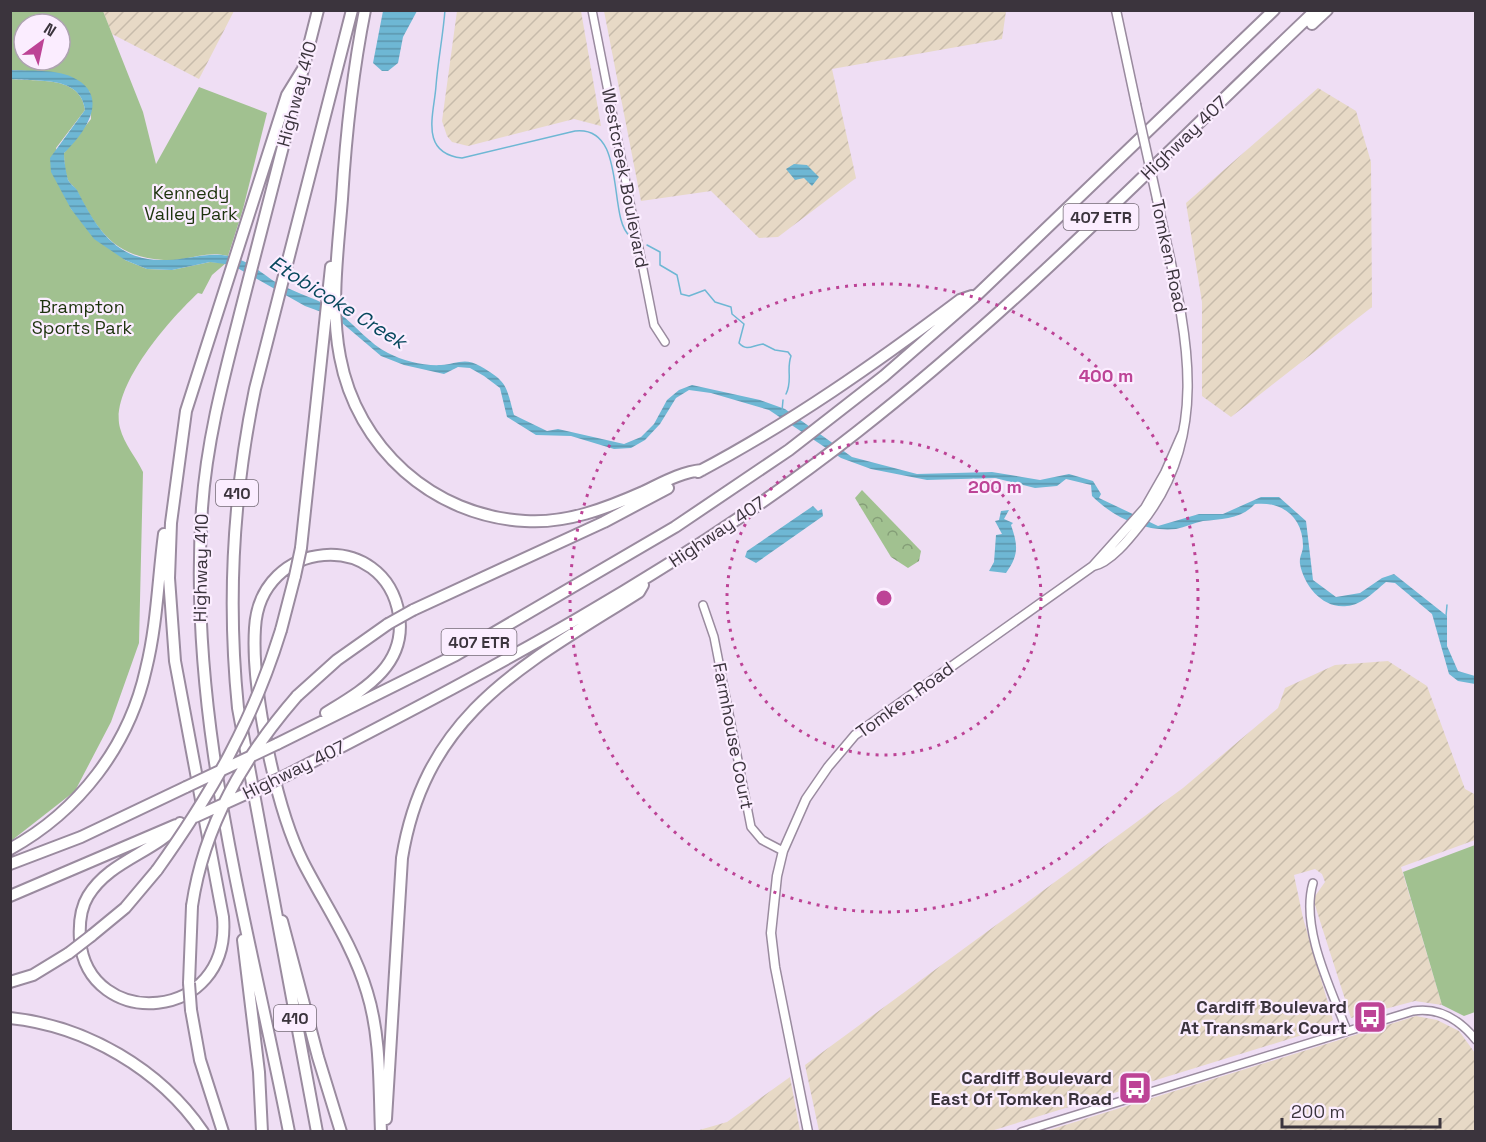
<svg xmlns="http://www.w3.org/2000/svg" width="1486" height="1142" viewBox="0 0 1486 1142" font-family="'Space Grotesk',sans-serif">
	<defs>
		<pattern id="industrial-furrows" width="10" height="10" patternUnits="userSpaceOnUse" patternTransform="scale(1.5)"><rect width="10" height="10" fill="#e7d9c6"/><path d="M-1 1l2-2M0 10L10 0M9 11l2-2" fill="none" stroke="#c7bbab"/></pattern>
		<pattern id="forest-crowns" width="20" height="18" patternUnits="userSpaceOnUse" patternTransform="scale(1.5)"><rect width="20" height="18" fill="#a1c190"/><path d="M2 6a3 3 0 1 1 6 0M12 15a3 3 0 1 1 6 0" fill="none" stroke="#849e77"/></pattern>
		<pattern id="water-rules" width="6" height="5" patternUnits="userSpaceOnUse" patternTransform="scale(1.5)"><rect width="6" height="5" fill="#6eb7d4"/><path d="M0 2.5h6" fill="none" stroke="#5c96ad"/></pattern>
	</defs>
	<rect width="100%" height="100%" fill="#efdef4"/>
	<path fill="url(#industrial-furrows)" d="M103 11H234L199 79 112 34Z
		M457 11H581L601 126 574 119 468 146 452 142 447 136 442 121Z
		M604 11H1006L1002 39 832 69 856 178 778 237 759 238 711 191 641 201Z
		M1318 88 1356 111 1371 162 1372 307 1231 417 1202 396V302L1186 203Z
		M1388 661 1427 686 1465 789 1476 795 1475 840 1401 867 1442 1005 1415 1001 1351 1018 1313 899 1325 882 1322 874 1315 869 1294 875 1303 918 1333 1020 1315 1031 991 1131H819L805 1065 1183 788 1278 708 1285 688 1335 665Z
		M1416 1016 1437 1020 1459 1031 1475 1053V1131H1046Z
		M790 1077 800 1131H696L727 1122Z"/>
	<path fill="url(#forest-crowns)" d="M862 490 921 551 919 561 908 568 891 557 855 498Z"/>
	<path fill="#a1c190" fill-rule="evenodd" d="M10 11H103L143 112 156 164 199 87 267 113 243 209 228 256C205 250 187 262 164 260 115 257 98 232 77 191 75 187 70 184 68 180 65 173 64 161 64 153L91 119 90 92 43 72 11 70ZM24 24H60V60H24Z
		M11 79C37 82 81 75 85 110L56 148 71 209 125 260 147 269 172 270 210 262 226 263 212 275 202 294 198 293C170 319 109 388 120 428 124 444 136 457 143 472L139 643 111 722 75 791 11 841Z
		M1475 845V1012L1464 1016 1442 1005 1403 872Z"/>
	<path fill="url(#water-rules)" d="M383 11H417L403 37 398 63 388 71H382L373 63Z
		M10 70C29 71 55 69 72 77 112 95 85 133 64 153 64 161 66 172 68 180 70 184 75 187 77 190 97 229 116 262 167 260 195 259 216 248 243 261 255 266 266 277 277 283 297 294 321 299 339 313 355 325 370 344 388 353 403 361 424 366 441 365 456 364 465 357 480 366 508 382 506 386 514 415L547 431 558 429 624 444 641 437 654 424 667 400 679 390 692 385 760 400 785 409 852 457 917 474 992 472 1040 480 1069 474 1093 481 1101 494 1099 498 1158 526 1199 514H1223L1261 497H1279L1306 521 1313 580 1336 597 1360 593 1382 578 1394 574 1447 616V646L1458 671 1475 676V684L1458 681 1449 674 1432 614 1395 583 1386 582C1375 591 1362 605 1347 606 1323 609 1304 586 1300 564 1299 557 1303 552 1303 546 1303 517 1282 501 1255 504 1241 519 1222 519 1203 521 1194 523 1185 527 1176 529 1145 532 1114 518 1092 496L1091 485 1066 479 1057 486 1035 488 995 478 927 480 871 469 841 458 769 410 711 393 689 390 676 398 660 424 645 440 631 448 614 449 571 436 536 435 507 417 500 388 484 376 470 368 458 367 444 374 404 365 381 356 335 317 305 306 232 265 210 262 172 270 147 269 125 260 94 239 71 209 51 172 50 158 85 110C81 75 37 82 11 79Z
		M794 164 807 165 819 177 812 186 804 178 795 180 786 169Z
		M813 506 818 511 822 509 823 516 756 563 745 557 747 551Z
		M1009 510 1004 519 1013 523 1011 525C1018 545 1019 555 1006 573L989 571 994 562 996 535 1002 534 995 521 999 520 1001 511Z"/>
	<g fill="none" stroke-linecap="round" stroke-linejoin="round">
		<path stroke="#6eb7d4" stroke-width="1.5" d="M445 10C443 36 438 60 436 86 434 114 419 153 462 158L575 131C628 125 607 219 630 236
			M647 245 660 252V265L677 275 681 294 689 296 705 290 715 302 731 307 732 314 744 324 739 343C747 352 753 345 763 344L775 350 788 352 791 356C786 370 793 380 786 394
			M782 411 783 400
			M1446 616 1447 605"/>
		<defs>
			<path id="minor" d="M592 10 654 325 665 342
				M703 605 714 637 751 827 762 840 783 851
				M1313 883C1300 928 1331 989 1347 1031
				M1021 1132 1413 1011C1439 1007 1460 1020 1476 1040"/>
			<path id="major" d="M1116 10 1136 104
				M1093 566 1145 508 1165 473 1183 432
				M808 1132 775 967 771 933 777 876 783 851 806 799 828 767 855 735 1093 566C1110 563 1129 539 1140 525 1220 427 1180 311 1157 199"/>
			<path id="highway" d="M365 10C352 75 346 133 342 199 338 250 330 306 340 357 357 448 433 516 525 521 566 524 607 508 643 492 662 483 681 472 702 470
				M1312 24 1327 10
				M698 472C791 423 876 363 960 300L972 296
				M301 548 331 267
				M413 610 604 522 668 488
				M281 630 295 576
				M297 696 337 660 388 624
				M326 713C363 690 407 666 399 615 385 528 260 538 255 628 251 689 276 808 303 862 325 905 353 945 367 992 381 1037 379 1085 381 1132
				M277 744 456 655 675 527 789 450 884 376 978 294 1274 10
				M285 776C483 674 682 570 857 432 1021 304 1165 153 1316 10
				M180 823C154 853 110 860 88 896 80 909 79 925 80 940 88 1031 232 1024 223 917L175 661 169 578 171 523 186 411 287 95 303 69
				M10 849C79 811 129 746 146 669 157 625 158 579 164 534
				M10 864 81 837 186 787
				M10 896 176 825
				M282 921 318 1057 341 1132
				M91 936 125 908 157 870
				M243 940 259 1072 262 1132
				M10 982 33 975 69 953
				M189 983 192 906
				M191 1010 200 1060 223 1132
				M10 1018C86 1026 160 1069 203 1132
				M386 1119 402 858C426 711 526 664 639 592L643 585
				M289 1132C249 926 187 720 202 508 207 435 227 365 245 294 269 200 294 105 318 10
				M317 1132 238 708C227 600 233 495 255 389L352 10"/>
		</defs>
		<use href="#minor" stroke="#9a8b9f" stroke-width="10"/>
		<use href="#major" stroke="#9a8b9f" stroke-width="11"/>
		<use href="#highway" stroke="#9a8b9f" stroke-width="14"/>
		<use href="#minor" stroke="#fff" stroke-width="7"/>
		<use href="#major" stroke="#fff" stroke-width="8"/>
		<use href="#highway" stroke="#fff" stroke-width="10"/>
		<defs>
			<path id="major-bridge" d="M1136 104 1157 199"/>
			<path id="highway-bridge" d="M295 576 301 548
				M388 624 413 610
				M186 787 277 744
				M195 817 285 776
				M157 870C212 793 253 721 281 630
				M192 906C204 825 244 757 297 696
				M69 953 91 936
				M189 983 191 1010"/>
		</defs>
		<use href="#major-bridge" stroke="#9a8b9f" stroke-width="11" stroke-linecap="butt"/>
		<use href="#highway-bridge" stroke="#9a8b9f" stroke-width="14" stroke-linecap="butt"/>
		<use href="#major-bridge" stroke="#fff" stroke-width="8"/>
		<use href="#highway-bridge" stroke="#fff" stroke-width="10"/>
	</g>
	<g fill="none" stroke="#bd4396" stroke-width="3" stroke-dasharray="3 6">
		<circle cx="884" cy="598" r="157"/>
		<circle cx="884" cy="598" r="314"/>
	</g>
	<defs>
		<symbol id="bus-square" viewBox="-11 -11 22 22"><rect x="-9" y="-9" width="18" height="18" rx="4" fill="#bd4396" stroke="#fbedff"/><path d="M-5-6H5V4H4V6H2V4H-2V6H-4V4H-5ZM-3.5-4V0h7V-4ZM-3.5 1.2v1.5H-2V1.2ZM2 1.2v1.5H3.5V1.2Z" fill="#fff"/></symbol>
	</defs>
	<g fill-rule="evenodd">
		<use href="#bus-square" x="1351" y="998" width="38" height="38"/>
		<use href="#bus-square" x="1116" y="1069" width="38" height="38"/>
	</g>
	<g text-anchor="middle" stroke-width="4.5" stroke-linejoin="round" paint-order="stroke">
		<g fill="#fbedff" stroke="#756c77" stroke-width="1.5">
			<rect x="1063.5" y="204" width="75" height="26" rx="4.5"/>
			<rect x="216" y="480" width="42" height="26" rx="4.5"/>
			<rect x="441.5" y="629" width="75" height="26" rx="4.5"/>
			<rect x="274" y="1005" width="42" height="26" rx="4.5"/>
		</g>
		<g font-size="16" font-weight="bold" fill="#3b343d">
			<text x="1101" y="223">407 ETR</text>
			<text x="237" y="499">410</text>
			<text x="479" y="648">407 ETR</text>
			<text x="295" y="1024">410</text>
		</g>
		<g font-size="18" fill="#3b343d" stroke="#fbedff">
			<text transform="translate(297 94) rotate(-75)" y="6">Highway 410</text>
			<text transform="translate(1184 138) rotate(-44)" y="6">Highway 407</text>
			<text transform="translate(625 178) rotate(79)" y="6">Westcreek Boulevard</text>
			<text transform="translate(1169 256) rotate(78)" y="6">Tomken Road</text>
			<text transform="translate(717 532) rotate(-34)" y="6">Highway 407</text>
			<text transform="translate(201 568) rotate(-89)" y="6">Highway 410</text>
			<text transform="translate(905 700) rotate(-36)" y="6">Tomken Road</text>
			<text transform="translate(733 736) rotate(79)" y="6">Farmhouse Court</text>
			<text transform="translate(294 770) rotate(-26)" y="6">Highway 407</text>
		</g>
		<g font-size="18" fill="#1d330d" stroke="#fbedff">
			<text x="191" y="199">Kennedy<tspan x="191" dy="21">Valley Park</tspan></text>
			<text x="82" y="313">Brampton<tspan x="82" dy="21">Sports Park</tspan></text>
		</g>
		<g font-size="18" font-weight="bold" fill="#3b343d" stroke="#fbedff" text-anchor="end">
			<text x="1347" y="1013">Cardiff Boulevard<tspan x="1347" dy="21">At Transmark Court</tspan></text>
			<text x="1112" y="1084">Cardiff Boulevard<tspan x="1112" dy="21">East Of Tomken Road</tspan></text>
		</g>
		<g font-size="20" font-style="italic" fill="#07485d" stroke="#fbedff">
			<text transform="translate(338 302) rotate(32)" y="7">Etobicoke Creek</text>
		</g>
	</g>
	<circle cx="884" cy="598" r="9" fill="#bd4396" stroke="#fbedff" stroke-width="3"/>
	<g font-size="18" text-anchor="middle" font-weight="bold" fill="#bd4396" stroke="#fbedff" stroke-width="4.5" stroke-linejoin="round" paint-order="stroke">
		<text x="1106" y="382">400 m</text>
		<text x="995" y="493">200 m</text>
	</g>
	<rect width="1486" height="1142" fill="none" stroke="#3b343d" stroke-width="24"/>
	<g transform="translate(42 42) rotate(33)"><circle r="28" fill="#fbedff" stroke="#aea3b1" stroke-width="1.5"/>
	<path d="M0-4.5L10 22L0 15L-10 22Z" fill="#bd4396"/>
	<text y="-9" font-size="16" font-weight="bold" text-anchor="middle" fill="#3b343d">N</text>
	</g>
	<path d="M1282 1118v9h158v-9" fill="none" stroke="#3b343d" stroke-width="3"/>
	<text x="1291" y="1118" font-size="18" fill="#3b343d" stroke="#fbedff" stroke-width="4.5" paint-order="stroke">200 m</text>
</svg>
